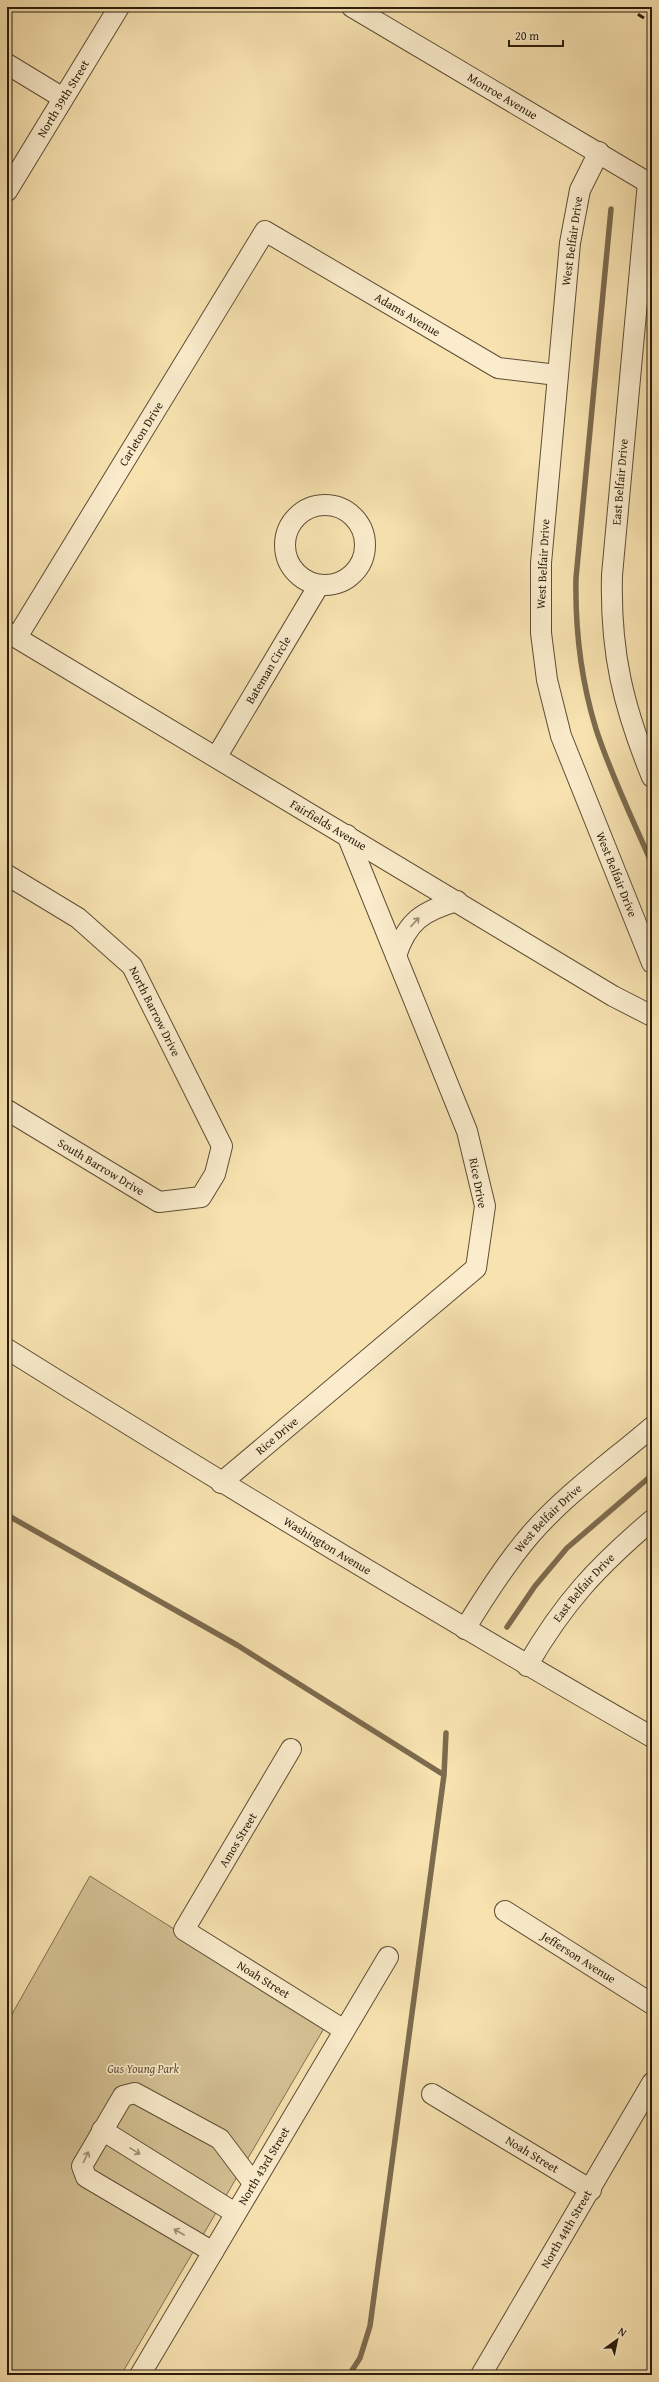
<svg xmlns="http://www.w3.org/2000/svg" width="659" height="2382" viewBox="0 0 659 2382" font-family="'Gentium Book Plus',serif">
	<rect width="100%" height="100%" fill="#f7e2b0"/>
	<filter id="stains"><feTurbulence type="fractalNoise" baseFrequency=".005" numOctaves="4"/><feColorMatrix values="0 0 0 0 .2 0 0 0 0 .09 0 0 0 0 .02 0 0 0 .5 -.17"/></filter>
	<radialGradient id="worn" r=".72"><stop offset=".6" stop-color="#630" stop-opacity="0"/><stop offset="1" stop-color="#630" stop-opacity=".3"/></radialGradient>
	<path fill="#d4c194" stroke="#806f50" d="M90 1876 326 2025 121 2375H7V2023Z"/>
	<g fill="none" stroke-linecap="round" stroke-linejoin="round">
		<path stroke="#7c6b4e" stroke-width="5.5" d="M611 209 576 578C575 629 581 680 596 729 611 775 633 820 652 864
			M7 1515 237 1645 444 1775
			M507 1627 535 1586 567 1548 652 1475
			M349 2375 360 2358 370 2326 444 1775 446 1733"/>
		<defs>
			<g id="minor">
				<path id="s1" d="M352 7 652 185"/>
				<path d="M7 64 63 98"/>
				<path id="s2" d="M599 152 580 190 570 243 541 563V633L547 680 561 736 652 963"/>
				<path d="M648 182 612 575C610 652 623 706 652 777"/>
				<path id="s3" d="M7 191 119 7"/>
				<circle cx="325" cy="545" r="40"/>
				<path id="s4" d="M7 632 613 996 652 1016"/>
				<path id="s5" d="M17 637 265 231 498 368 557 375"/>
				<path id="s6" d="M217 756 319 585"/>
				<path id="s7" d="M7 875 78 918 132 966 222 1146 215 1174 201 1197 159 1202 7 1110"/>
				<path d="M396 956C407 921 423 911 457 901"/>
				<path id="s8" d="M7 1349C220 1482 434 1612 652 1737"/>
				<path id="s9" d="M221 1483 476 1268 485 1206 467 1131 347 835"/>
				<path id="s10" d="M465 1629C485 1596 506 1563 531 1534 566 1494 611 1462 652 1427"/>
				<path id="s11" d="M527 1666C564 1602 597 1567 652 1520"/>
				<path id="s12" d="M291 1749 184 1930 344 2030"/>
				<path id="s13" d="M505 1911 652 2004"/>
				<path id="s14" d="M432 2094 591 2190"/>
				<path d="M102 2130 235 2213"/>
				<path d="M213 2252 86 2177 82 2166 123 2096 135 2093 220 2139 253 2183"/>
				<path id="s15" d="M140 2375 388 1957"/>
				<path id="s16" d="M481 2375 652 2083"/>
			</g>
		</defs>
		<use href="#minor" stroke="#5e4e36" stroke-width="22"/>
		<use href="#minor" stroke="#faeccc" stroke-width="20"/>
		<path stroke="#2b1d0d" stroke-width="3" stroke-dasharray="7 7" stroke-linecap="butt" d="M626 7 652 23"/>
	</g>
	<defs><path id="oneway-shaft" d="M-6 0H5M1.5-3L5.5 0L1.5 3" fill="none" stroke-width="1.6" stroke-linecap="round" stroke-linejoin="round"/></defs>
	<g stroke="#9d8f76">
		<use href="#oneway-shaft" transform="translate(415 922) rotate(-47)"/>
		<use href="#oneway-shaft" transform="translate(135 2151) rotate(32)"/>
		<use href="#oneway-shaft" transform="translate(86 2157) rotate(-64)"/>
		<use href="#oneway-shaft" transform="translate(179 2232) rotate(-150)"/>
	</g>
	<g text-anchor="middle" stroke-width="3.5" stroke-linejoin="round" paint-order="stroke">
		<g font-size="12" fill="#2b1d0d" stroke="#faeccc">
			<text dy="4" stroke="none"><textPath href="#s1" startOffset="175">Monroe Avenue</textPath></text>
			<text dy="4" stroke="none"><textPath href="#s3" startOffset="108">North 39th Street</textPath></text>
			<text transform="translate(572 241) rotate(-82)" y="4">West Belfair Drive</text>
			<text dy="4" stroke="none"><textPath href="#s5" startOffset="641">Adams Avenue</textPath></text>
			<text dy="4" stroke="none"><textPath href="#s5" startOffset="238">Carleton Drive</textPath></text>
			<text transform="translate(620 482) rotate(-85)" y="4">East Belfair Drive</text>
			<text transform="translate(543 564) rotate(-87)" y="4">West Belfair Drive</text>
			<text dy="4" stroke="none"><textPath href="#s6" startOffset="100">Bateman Circle</textPath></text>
			<text dy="4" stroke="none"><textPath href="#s4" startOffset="375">Fairfields Avenue</textPath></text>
			<text dy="4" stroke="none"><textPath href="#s2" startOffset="742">West Belfair Drive</textPath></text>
			<text dy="4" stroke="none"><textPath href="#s7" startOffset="206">North Barrow Drive</textPath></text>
			<text transform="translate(101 1167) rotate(31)" y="4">South Barrow Drive</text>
			<text transform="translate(478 1183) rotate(79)" y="4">Rice Drive</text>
			<text dy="4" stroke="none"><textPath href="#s9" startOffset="73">Rice Drive</textPath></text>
			<text dy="4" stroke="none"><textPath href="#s10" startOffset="139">West Belfair Drive</textPath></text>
			<text dy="4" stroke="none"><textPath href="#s8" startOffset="376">Washington Avenue</textPath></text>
			<text dy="4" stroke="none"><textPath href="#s11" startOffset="97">East Belfair Drive</textPath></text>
			<text transform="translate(238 1840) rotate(-59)" y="4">Amos Street</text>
			<text dy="4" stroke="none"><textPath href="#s13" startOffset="87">Jefferson Avenue</textPath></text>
			<text dy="4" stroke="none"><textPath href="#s12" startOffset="304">Noah Street</textPath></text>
			<text dy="4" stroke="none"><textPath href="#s14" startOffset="117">Noah Street</textPath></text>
			<text dy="4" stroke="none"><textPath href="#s15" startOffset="243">North 43rd Street</textPath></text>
			<text dy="4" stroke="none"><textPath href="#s16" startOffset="169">North 44th Street</textPath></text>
		</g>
		<g font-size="12" font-style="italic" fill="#5e4e36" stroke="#faeccc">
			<text x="143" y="2073">Gus Young Park</text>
		</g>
	</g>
	<rect width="659" height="2382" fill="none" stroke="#f7e2b0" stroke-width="24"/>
	<rect x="8" y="8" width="643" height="2366" fill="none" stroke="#2b1d0d" stroke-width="2"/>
	<rect x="12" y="12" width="635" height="2358" fill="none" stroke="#2b1d0d"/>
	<g transform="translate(617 2340) rotate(33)" stroke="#faeccc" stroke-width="3" paint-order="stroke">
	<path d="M0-3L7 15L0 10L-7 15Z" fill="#2b1d0d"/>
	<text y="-6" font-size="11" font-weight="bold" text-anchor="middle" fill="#2b1d0d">N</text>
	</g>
	<path d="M509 40v6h54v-6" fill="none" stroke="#2b1d0d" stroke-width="2"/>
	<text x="515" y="40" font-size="12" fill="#2b1d0d" stroke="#faeccc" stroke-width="3" paint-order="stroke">20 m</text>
	<rect width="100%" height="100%" filter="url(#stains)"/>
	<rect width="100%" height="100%" fill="url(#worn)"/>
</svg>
